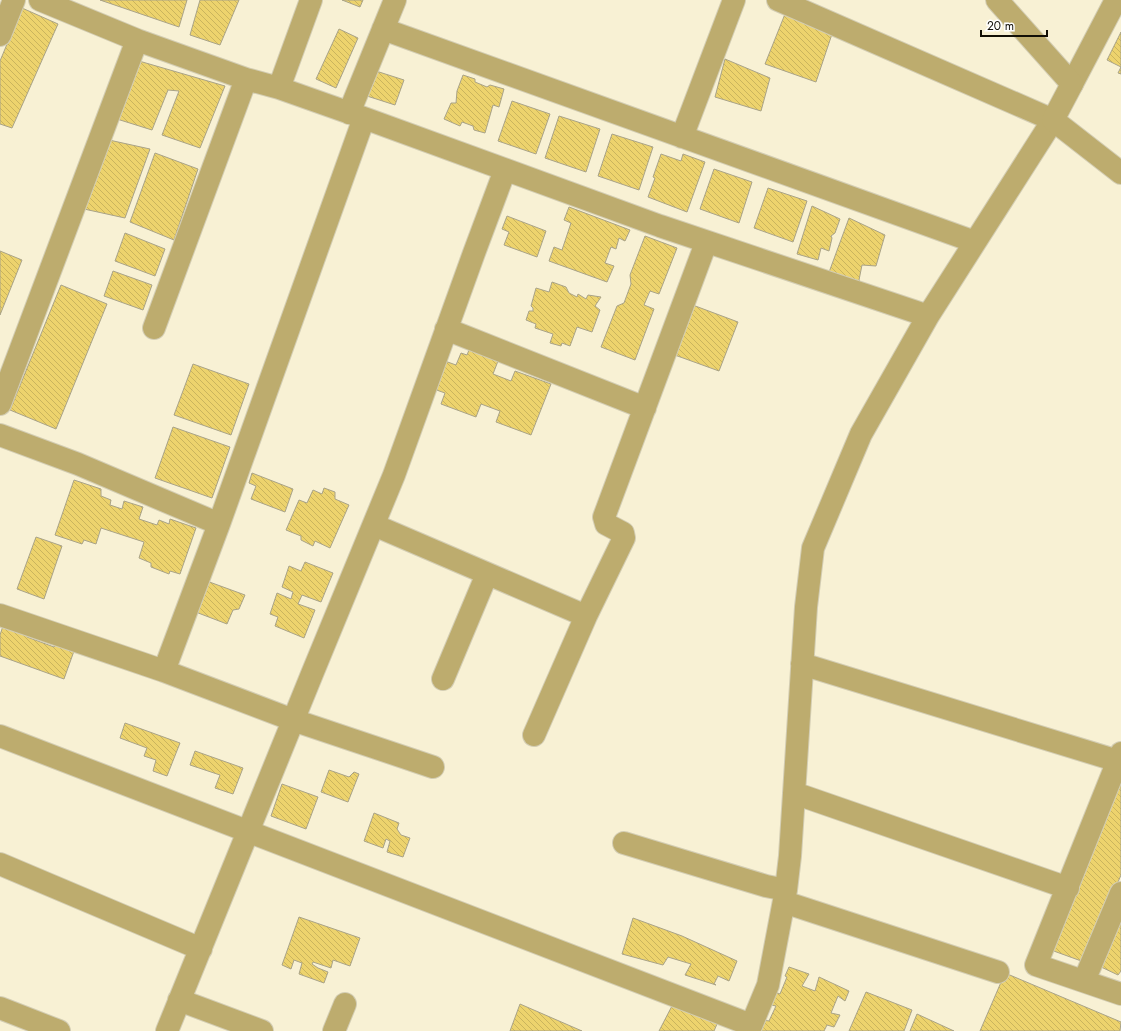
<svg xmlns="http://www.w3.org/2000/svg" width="1121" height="1031" viewBox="0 0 1121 1031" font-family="Jost,sans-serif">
	<defs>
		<pattern id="building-back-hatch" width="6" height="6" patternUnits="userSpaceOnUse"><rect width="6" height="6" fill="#edd36d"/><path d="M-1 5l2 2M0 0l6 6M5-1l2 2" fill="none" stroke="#cab45d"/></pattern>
	</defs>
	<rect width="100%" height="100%" fill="#f8f1d4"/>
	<path fill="url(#building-back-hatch)" stroke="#a9a388" d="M100 0H187L179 27Z
		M200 0H239L220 45 190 35Z
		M342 0H363L360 7Z
		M22 8 58 24 12 128 0 124V61Z
		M785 14 832 34 816 82 765 64Z
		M339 29 358 38 336 88 316 79Z
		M1121 32V74L1118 73 1121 67 1107 60Z
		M725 59 770 78 761 111 715 97Z
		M139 61 225 86 200 148 162 135 179 91 168 90 152 130 117 119Z
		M376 71 404 80 395 105 367 96Z
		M463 75 475 79V82L487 87 490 85 504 89 499 107 493 105 485 133 474 130 473 126 462 122 460 126 444 119 451 103H456L457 91Z
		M512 101 550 114 536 154 498 141Z
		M559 116 600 129 586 172 545 158Z
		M612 134 653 147 639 190 598 176Z
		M109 140 150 149 125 218 84 209Z
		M155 153 198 169 174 240 130 222Z
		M661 154 681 161 683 154 705 162 687 212 648 197 655 178 653 177Z
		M714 169 752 182 739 223 700 209Z
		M768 188 807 201 793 242 754 228Z
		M812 206 840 219 835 233 831 236 832 238 829 251 821 248 818 260 797 254Z
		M569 207 630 230 625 241 619 238 616 249 611 247 605 263 614 266 607 282 549 261 554 247 562 250 571 223 564 220Z
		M507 216 546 231 537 257 504 245 509 232 502 229Z
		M849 218 885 235 876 266 862 265 859 280 860 281 828 275Z
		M125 233 165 249 155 276 115 261Z
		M645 236 677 248 659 294 650 291 644 305 654 309 635 360 601 347 617 306 624 303 631 284 630 275Z
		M0 251 22 260 0 315Z
		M113 271 152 285 143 310 104 296Z
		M552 282 566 287 569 293 577 297 578 294 586 299 588 295 601 297 595 306 600 310 592 332 577 327 570 346 562 343 561 346 550 343 553 334 535 328 536 324 526 320 529 311H533V308L531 306 536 288 549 292Z
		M61 285 107 304 56 429 10 410Z
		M690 304 738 322 719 371 672 354Z
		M469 350 498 361 493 374 511 381 515 371 551 384 531 435 496 422 500 411 481 404 476 417 441 404 445 393 431 388 442 360 456 365 461 353 467 355Z
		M193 364 249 384 231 435 174 415Z
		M173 427 230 447 212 498 155 478Z
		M252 473 293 489 285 512 251 499 256 486 249 483Z
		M74 480 101 489V496L111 500 110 505 122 509 124 501 143 507 139 519 157 525 159 520 169 524 170 519 196 528 180 574 170 571 169 574 151 567V563L139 558 144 542 101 528 96 544 84 540 82 544 55 535Z
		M324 488 335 492V499L349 505 330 548 315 541 313 546 301 540V536L286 530 299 500 307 503 313 490 322 494Z
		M36 537 62 546 44 599 17 589Z
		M305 562 333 573 321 602 302 595 298 604 315 610 304 638 275 626 278 617 270 614 277 593 291 599 293 592 282 587 289 566 301 571Z
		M204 580 245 595 239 609 233 610 227 624 193 611Z
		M4 623 27 631V637L54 647 56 645 74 651 64 679 0 656V635Z
		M125 723 180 743 167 776 153 771 156 760 144 756 147 748 120 738Z
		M195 751 243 768 233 794 215 788 220 775 190 765Z
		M329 770 349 777 354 772 359 774 348 802 321 792Z
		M1121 773V875L1084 962 1051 950Z
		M282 784 318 797 306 829 271 816Z
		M374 813 399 823 397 829 401 835 410 838 403 857 387 852 390 841 386 839 383 848 364 841Z
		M1121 910V971L1118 975 1097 965Z
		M299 917 360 938 350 966 333 960 331 968 313 962 312 964 318 968 328 972 324 983 299 974 302 963 294 960 291 969 282 965Z
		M633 918 682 936 737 961 729 981 718 976 714 984 716 985 685 975 691 964 668 957 663 965 622 954Z
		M789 967 809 974 802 986 815 991 819 977 849 991 845 1001 838 996 831 1013 840 1015 834 1027 827 1025 824 1031H760L763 1020 769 1021 776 1006 767 1004 773 991 780 994 787 977 785 976Z
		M1005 973 1121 1022 1120 1031H980Z
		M866 992 912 1010 904 1031H849Z
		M520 1004 582 1031H510Z
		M673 1004 717 1024 714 1031H659Z
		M917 1014 954 1031H910Z"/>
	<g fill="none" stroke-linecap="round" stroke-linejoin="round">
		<defs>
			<path id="minor" d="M40 0 137 40 246 79 279 88 364 118 660 226 928 316
				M383 29 975 242
				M0 35 14 0
				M1072 84 1116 0
				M279 88 311 0
				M349 113 395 0
				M682 137 734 0
				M154 328 246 79
				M446 329 645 408
				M0 404 137 40
				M0 435 78 464 219 524
				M374 525 586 616
				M0 615 164 671 293 720 433 767
				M802 664 1118 761
				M164 671 219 524 364 118
				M443 679 487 574
				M534 735 586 616 624 538 623 533 606 524 604 517 706 243
				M0 736 751 1025
				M1121 753 1036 965 1121 994
				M794 793 1068 888
				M624 843 766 886 786 890
				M0 864 201 949
				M784 902 998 972
				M1084 981 1121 893
				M179 1000 262 1031
				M0 1008 59 1031
				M167 1031 312 674 394 475 474 253 505 170
				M334 1031 345 1004
				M749 1031 768 985 786 890 790 856 806 607 813 548 861 434 928 316 1053 120 778 0"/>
			<path id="tertiary" d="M997 0 1072 84 1053 120 1121 173"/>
		</defs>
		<use href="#minor" stroke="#d3cdb3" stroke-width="24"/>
		<use href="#tertiary" stroke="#d3cdb3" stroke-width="24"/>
		<use href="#minor" stroke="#bdac6e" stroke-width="22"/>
		<use href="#tertiary" stroke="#bdac6e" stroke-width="22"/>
	</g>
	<path d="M981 30v6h66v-6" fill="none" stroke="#120f06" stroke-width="2"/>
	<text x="987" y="30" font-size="12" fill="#120f06" stroke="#ffffff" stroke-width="3" paint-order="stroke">20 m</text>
</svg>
